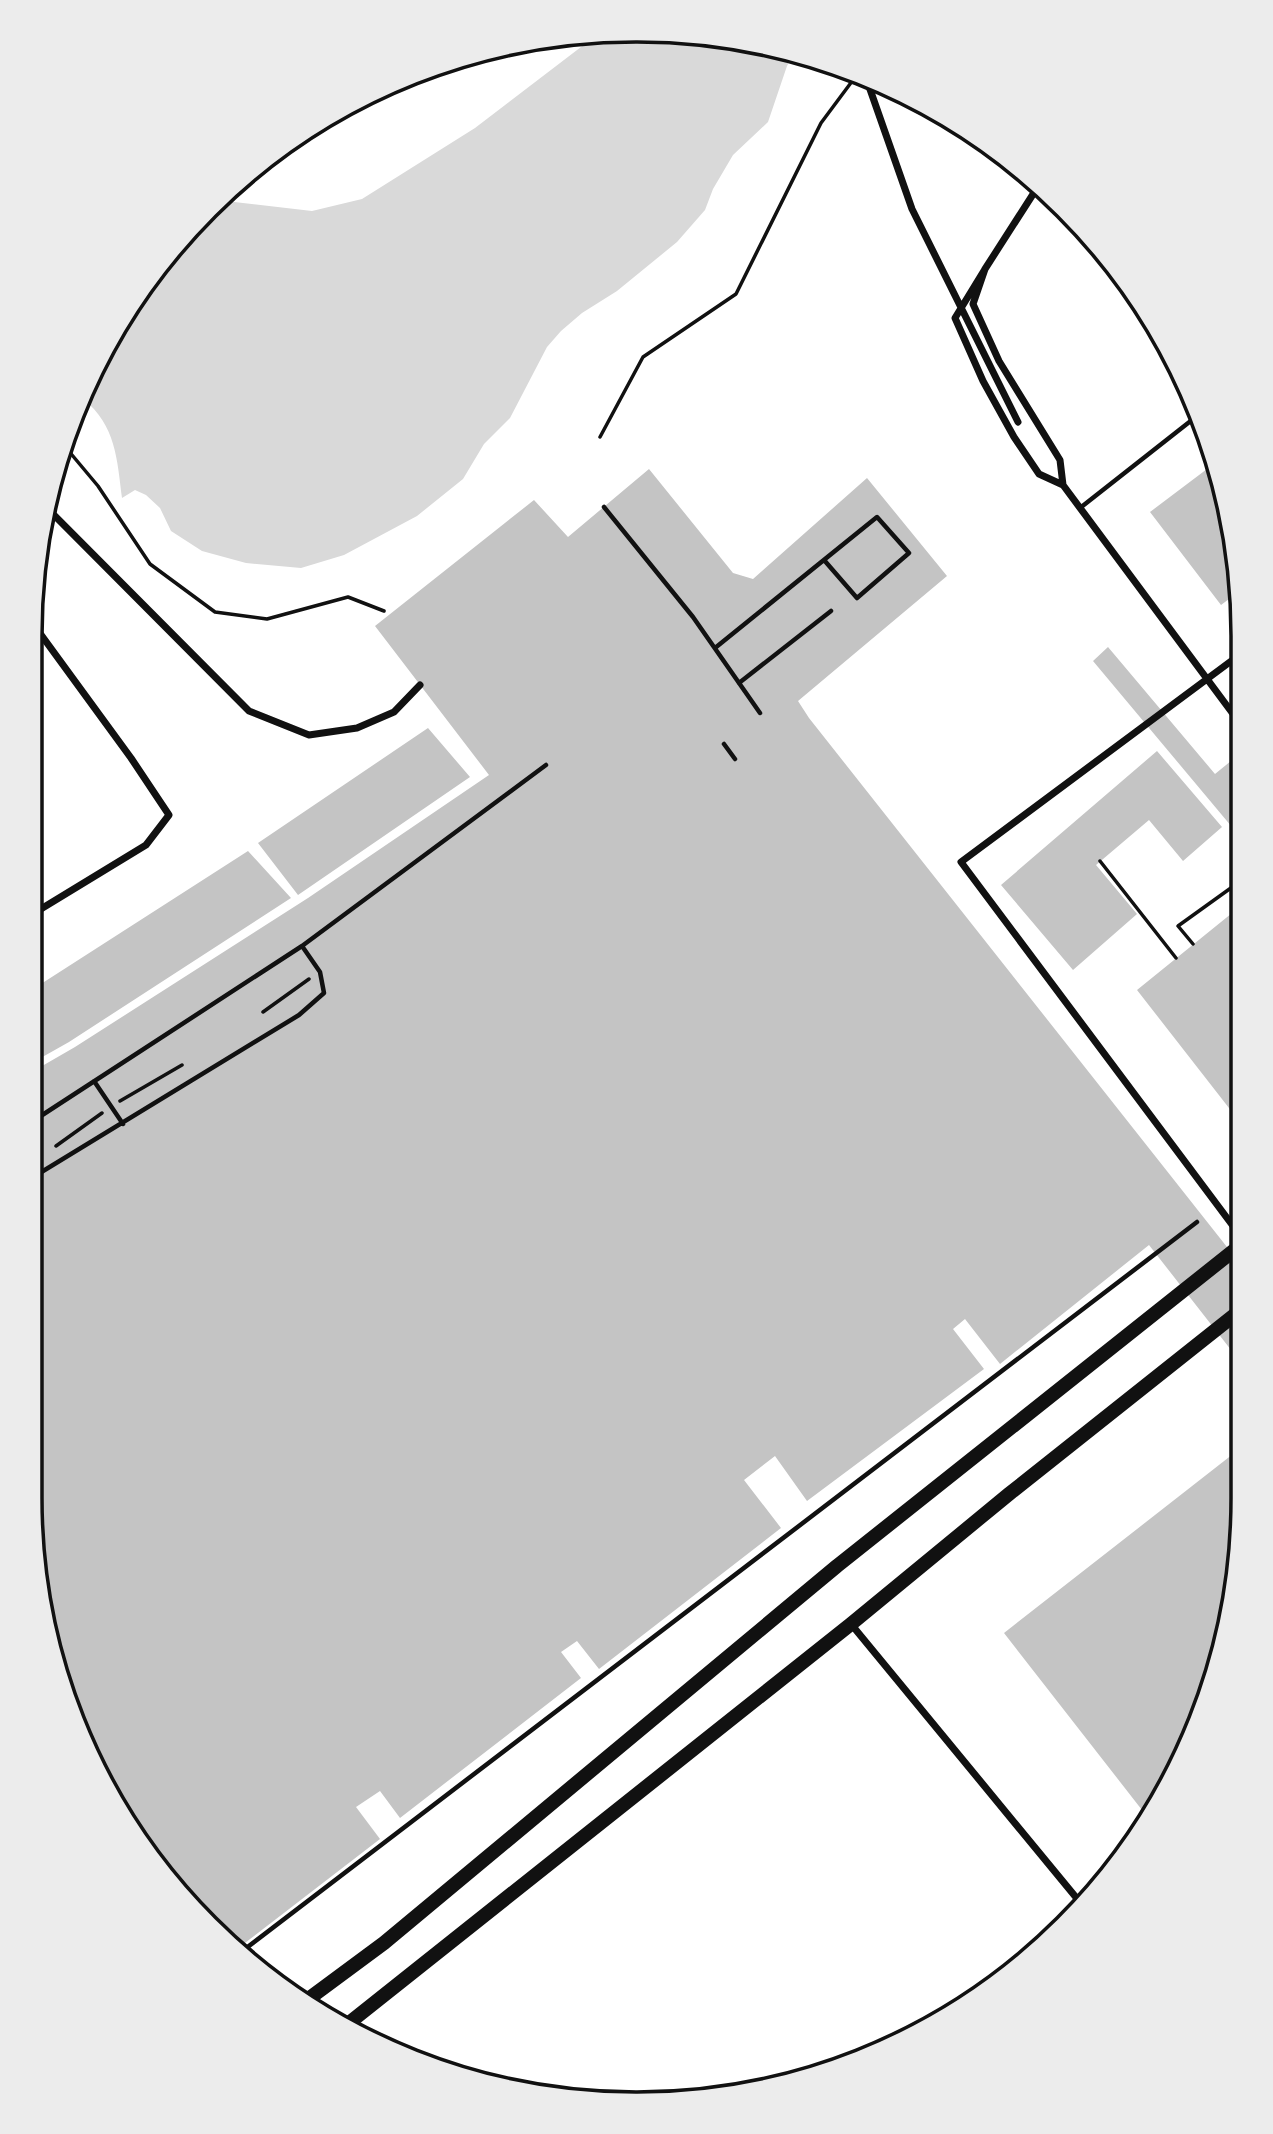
<svg xmlns="http://www.w3.org/2000/svg" width="1273" height="2134" viewBox="0 0 1273 2134" font-family="'Exo 2',sans-serif">
	<rect width="100%" height="100%" fill="#fff"/>
	<path fill="#d9d9d9" d="M637 30 755 41 794 53 787 66 768 122 733 155 713 189 705 210 677 242 617 291 582 313 561 331 547 347 510 418 484 444 463 479 417 516 344 555 301 568 246 563 202 551 171 531 160 508 146 495 135 490 122 498C117 459 116 425 83 399L132 299 208 207 217 200 312 211 362 199 475 128 598 34Z"/>
	<path fill="#c4c4c4" d="M649 469 733 573 753 579 867 478 947 576 798 701 809 718 1242 1266V1364L1149 1245 1000 1364 965 1319 953 1329 984 1369 807 1501 775 1456 744 1480 781 1528 599 1669 577 1641 561 1652 581 1678 400 1818 380 1791 356 1807 380 1839 237 1949 155 1867 62 1692 30 1497V1073L75 1047 308 898 489 775 375 626 534 500 568 537Z
		M1207 469 1225 492 1241 590 1221 605 1150 512Z
		M1108 647 1215 774 1242 752V839L1093 661Z
		M428 728 470 777 298 895 258 843Z
		M1157 751 1222 827 1183 861 1149 820 1096 865 1137 914 1073 970 1001 885Z
		M248 851 291 898 69 1042 30 1064V991Z
		M1242 905V1111L1236 1117 1137 990Z
		M1242 1447V1538L1211 1693 1149 1819 1004 1633Z"/>
	<g fill="none" stroke-linecap="round" stroke-linejoin="round">
		<path stroke="#111" stroke-width="3.5" d="M600 437 643 357 736 294 821 123 853 80
			M62 443 98 486 150 564 215 612 267 619 348 597 384 611
			M1100 861 1176 958
			M1193 944 1178 926 1242 880
			M263 1012 309 979
			M120 1101 182 1065
			M56 1146 102 1113"/>
		<path stroke="#111" stroke-width="4.5" d="M604 507 693 617 760 713
			M1080 508 1197 416
			M715 648 877 517 909 553 857 598 824 560
			M739 683 831 611
			M724 744 735 759
			M94 1081 123 1124
			M30 1123 302 946 546 765
			M30 1179 299 1015 324 993 320 972 302 946
			M241 1952 1197 1222"/>
		<path stroke="#111" stroke-width="7" d="M865 75 912 209 1018 422
			M985 269 1037 188
			M1063 485 1060 460 999 361 973 304 985 269 955 318 983 381 1014 437 1039 474 1063 485 1242 726
			M48 509 249 711 309 735 357 728 394 712 420 685
			M1242 653 961 862 1242 1238
			M31 915 146 845 169 815 131 758 31 621
			M851 1624 1079 1901"/>
		<path stroke="#111" stroke-width="14" d="M307 2000 384 1943 837 1566 1242 1244
			M349 2023 851 1624 1009 1494 1242 1309"/>
	</g>
	<path d="M0 0H1273V2134H0ZM636 42H637A594 594 0 0 1 1231 636V1498A594 594 0 0 1 637 2092H636A594 594 0 0 1 42 1498V636A594 594 0 0 1 636 42Z" fill="#ececec" fill-rule="evenodd"/>
	<path fill="none" stroke="#111" stroke-width="3.5" d="M636 42H637A594 594 0 0 1 1231 636V1498A594 594 0 0 1 637 2092H636A594 594 0 0 1 42 1498V636A594 594 0 0 1 636 42Z"/>
</svg>
